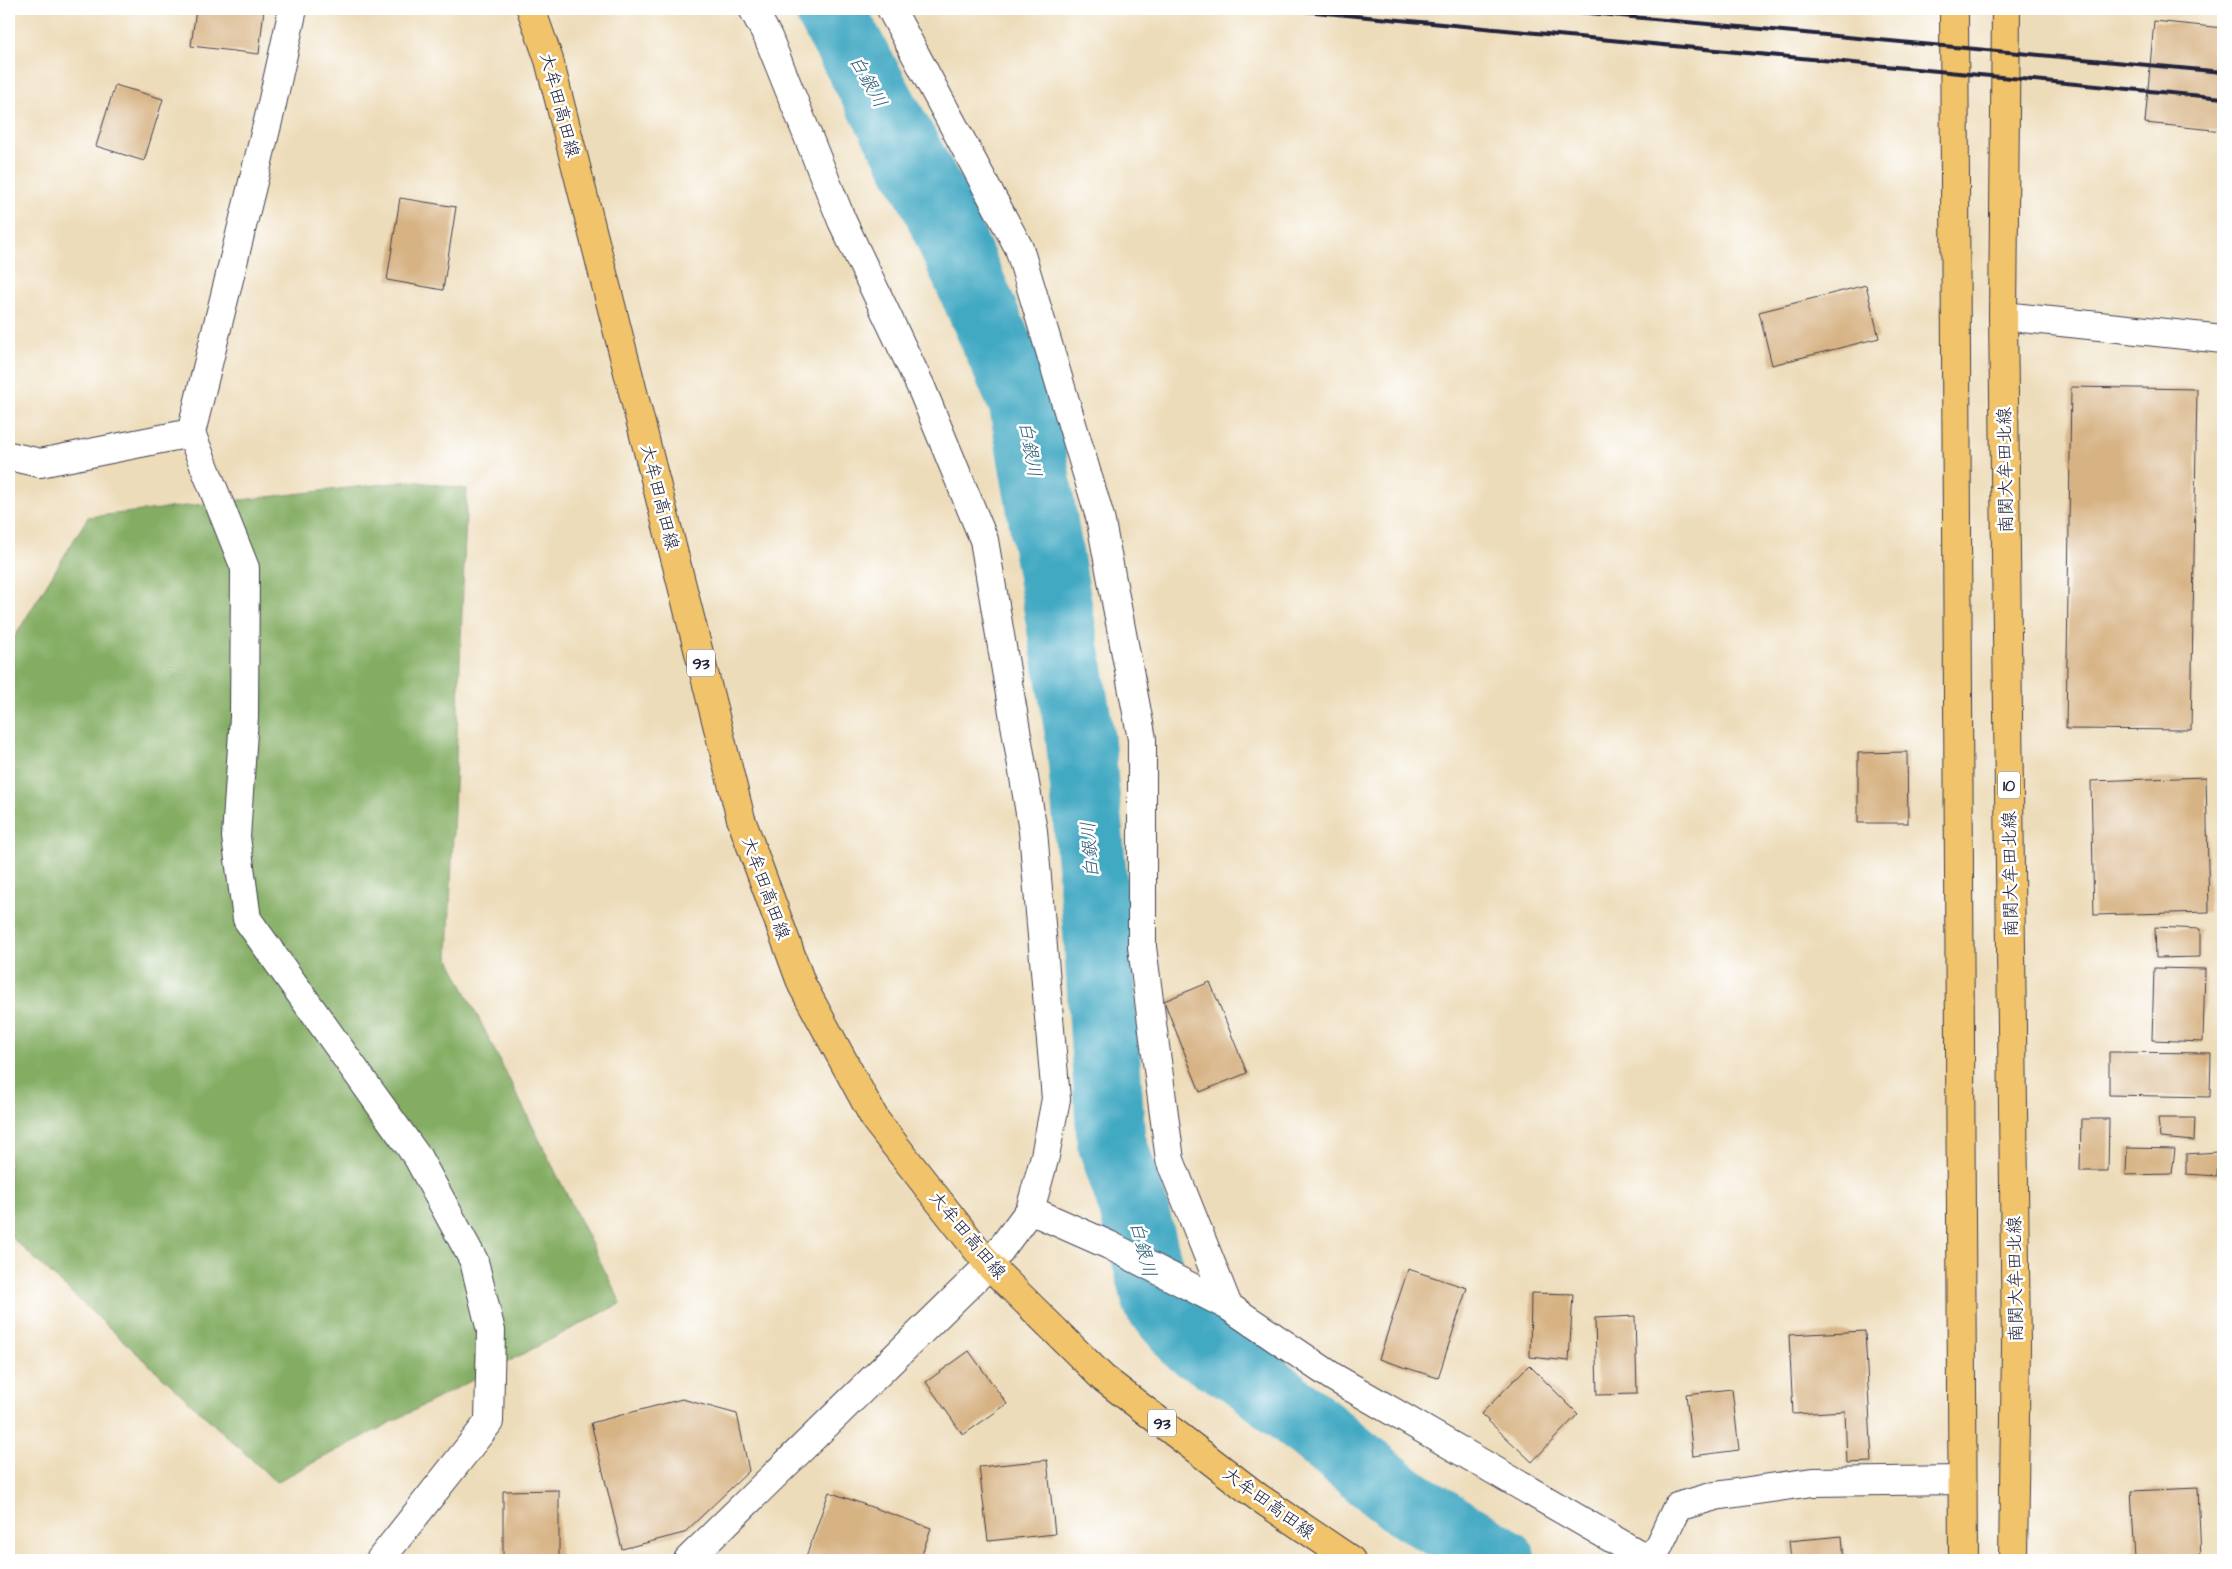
<svg xmlns="http://www.w3.org/2000/svg" width="2232" height="1569" viewBox="0 0 2232 1569" font-family="'Architects Daughter','Klee One',sans-serif">
	<rect width="100%" height="100%" fill="#fff"/>
	<filter id="ink" filterUnits="userSpaceOnUse"><feTurbulence type="fractalNoise" baseFrequency=".02" numOctaves="2"/><feDisplacementMap in="SourceGraphic" scale="10" xChannelSelector="R" yChannelSelector="G"/><feConvolveMatrix kernelMatrix="1 2 1 2 8 2 1 2 1" color-interpolation-filters="sRGB"/></filter>
	<filter id="wash" filterUnits="userSpaceOnUse"><feTurbulence type="fractalNoise" baseFrequency=".0096" numOctaves="4" result="noise"/><feDisplacementMap in="SourceGraphic" scale="20" xChannelSelector="R" yChannelSelector="G"/><feGaussianBlur stdDeviation="1.12" result="paint"/><feColorMatrix in="noise" values="0 0 0 0 0 0 0 0 0 0 0 0 0 0 0 0 0 1.4 0 .05"/><feComposite in="paint" operator="in"/></filter>
	<g filter="url(#wash)">
		<rect width="100%" height="100%" fill="#eddcb9"/>
		<path fill="#84ad64" stroke="#536850" d="M411 481 467 489 448 957 621 1303 276 1482 9 1235V646L88 517Z"/>
		<g fill="none" stroke-linecap="round" stroke-linejoin="round">
			<path stroke="#43a9c3" stroke-width="69" d="M829 9 934 200 1023 403 1080 737 1098 939 1111 1140 1133 1206 1157 1301 1192 1343 1246 1373 1401 1499 1501 1560"/>
		</g>
		<g id="blocks">
			<path fill="#d7b384" d="M196 9H264L259 54 191 46Z
				M2154 21 2223 28V131L2145 123Z
				M115 85 163 99 144 161 96 146Z
				M400 198 456 207 443 290 387 280Z
				M1866 285 1879 338 1772 365 1759 312Z
				M2071 387 2197 389 2191 730 2066 729Z
				M1907 752 1908 823H1858V753Z
				M2206 777 2209 912 2094 915 2091 781Z
				M2155 927 2200 929V957L2156 958Z
				M2154 968 2205 969 2203 1042 2152 1040Z
				M1210 982 1247 1073 1200 1092 1164 1001Z
				M2109 1052 2211 1053 2210 1097 2109 1095Z
				M2158 1118H2195L2194 1141 2160 1138Z
				M2081 1119H2109L2108 1171H2080Z
				M2127 1148 2175 1149 2172 1174 2126 1175Z
				M2218 1152 2217 1176 2186 1174V1154Z
				M1408 1269 1467 1288 1438 1378 1379 1359Z
				M1531 1293 1573 1294 1569 1361 1530 1357Z
				M1635 1316 1637 1394 1597 1395 1595 1318Z
				M1865 1331 1872 1462 1847 1463 1845 1411 1793 1414 1789 1335Z
				M969 1351 1007 1404 963 1435 926 1382Z
				M1529 1365 1578 1414 1532 1462 1481 1414Z
				M1732 1389 1739 1450 1693 1456 1686 1394Z
				M682 1399 737 1414 749 1471 684 1533 622 1549 591 1423Z
				M1047 1460 1055 1534 988 1541 979 1467Z
				M2198 1488 2201 1560H2135L2131 1491Z
				M559 1490V1560H503V1491Z
				M829 1492 931 1528 920 1560H805Z
				M1842 1536 1844 1560H1791L1789 1541Z"/>
		</g>
	</g>
	<g filter="url(#ink)">
		<use href="#blocks" fill-opacity="0" stroke="#403e4e" stroke-width="1"/>
		<g fill="none" stroke-linecap="round" stroke-linejoin="round">
			<defs>
				<path id="minor" d="M293 9 270 113 191 433 245 568 244 717 236 837 247 919 418 1158 474 1261 491 1331 489 1422 380 1560
					M891 9 1019 248 1100 517 1142 739V947L1170 1160 1228 1306
					M2003 316 2223 339
					M9 456 40 463 191 433
					M1030 1210 1109 1245 1228 1306 1333 1377 1649 1560
					M688 1560 989 1265 1030 1210 1045 1156 1056 1099 1033 831 984 540 921 387 842 221 768 37 753 9
					M1652 1560 1677 1507 1715 1496 1812 1482 1962 1480"/>
				<path id="primary" d="M531 9 549 60 741 819 802 985 876 1121 989 1265 1103 1378 1258 1497 1351 1560
					M1954 9 1963 1560
					M2006 9 2003 316 2016 1345 2013 1560"/>
			</defs>
			<use href="#minor" stroke="#403e4e" stroke-width="30"/>
			<use href="#primary" stroke="#403e4e" stroke-width="30"/>
			<use href="#minor" stroke="#fff" stroke-width="28"/>
			<use href="#primary" stroke="#f1c36a" stroke-width="28"/>
			<path stroke="#22223b" stroke-width="4" d="M1283 9 2223 98
				M1546 9 2223 72"/>
		</g>
	</g>
	<g text-anchor="middle" stroke-width="5" stroke-linejoin="round" paint-order="stroke">
		<g fill="#fff" stroke="#646476" stroke-width="1">
			<rect x="687" y="649.5" width="28" height="27" rx="4"/>
			<rect x="1998" y="771.5" width="22" height="27" rx="4"/>
			<rect x="1148" y="1409.5" width="28" height="27" rx="4"/>
		</g>
		<g font-size="16" font-weight="bold" fill="#22223b">
			<text x="701" y="669">93</text>
			<text x="2009" y="791">10</text>
			<text x="1162" y="1429">93</text>
		</g>
		<g font-size="18" fill="#22223b" stroke="#fff">
			<text transform="translate(560 105) rotate(75)" y="6">大牟田高田線</text>
			<text transform="translate(2005 470) rotate(-91)" y="6">南関大牟田北線</text>
			<text transform="translate(660 497) rotate(76)" y="6">大牟田高田線</text>
			<text transform="translate(2010 874) rotate(-91)" y="6">南関大牟田北線</text>
			<text transform="translate(766 888) rotate(70)" y="6">大牟田高田線</text>
			<text transform="translate(968 1235) rotate(50)" y="6">大牟田高田線</text>
			<text transform="translate(2015 1279) rotate(-91)" y="6">南関大牟田北線</text>
			<text transform="translate(1269 1503) rotate(36)" y="6">大牟田高田線</text>
		</g>
		<g font-size="19" font-style="italic" fill="#315f78" stroke="#fff">
			<text transform="translate(869 81) rotate(61)" y="7">白銀川</text>
			<text transform="translate(1031 449) rotate(80)" y="7">白銀川</text>
			<text transform="translate(1089 850) rotate(-94)" y="7">白銀川</text>
			<text transform="translate(1144 1249) rotate(76)" y="7">白銀川</text>
		</g>
	</g>
	<rect width="2232" height="1569" fill="none" stroke="#fff" stroke-width="30"/>
</svg>
